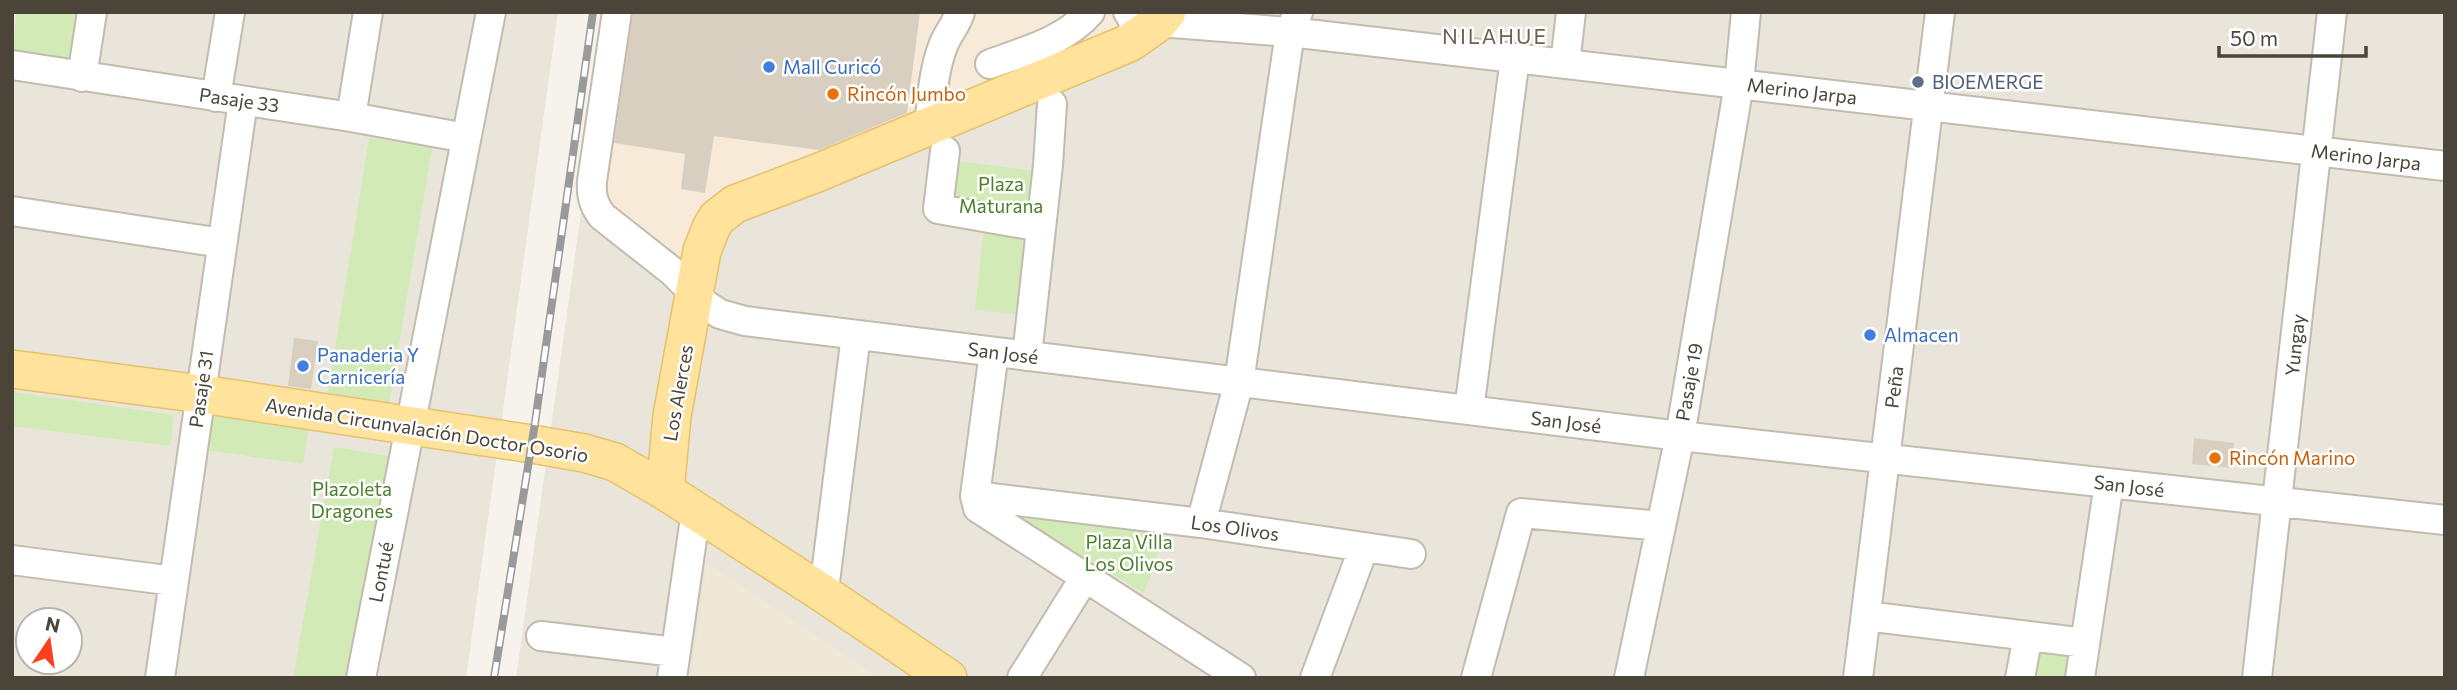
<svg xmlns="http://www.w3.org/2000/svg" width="2457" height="690" viewBox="0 0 2457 690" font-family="Commissioner,sans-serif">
	<rect width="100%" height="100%" fill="#f6f3ec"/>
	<path fill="#eae5da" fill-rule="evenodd" d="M12 12H558L466 678H12ZM28 620H70V662H28Z
		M609 12H2445V678H516Z"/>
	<path fill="#f7ead8" d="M629 12H1140L1124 32 906 121 680 258H676L628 221 610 201 607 193 605 184Z"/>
	<path fill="#efe8d6" d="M707 563 880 678H692Z"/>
	<path fill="#d2eab5" d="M17 12H81L73 65 12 57Z
		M369 138 432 148 388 409 327 398Z
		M951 160 1032 171 1017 314 975 310 985 218 944 211Z
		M12 392 174 415 170 446 12 426Z
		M199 413 309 427 303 464 197 449Z
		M334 447 388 456 347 678H293Z
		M1021 510 1166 532 1144 593 1022 520Z
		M2037 646 2075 652 2071 678H2032Z"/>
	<path fill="#d8cfc1" d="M633 12H920L907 113 819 150 714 136 705 193 681 189 685 154 614 143Z
		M294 338 318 341 311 389 288 386Z
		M2194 438 2234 443 2231 468 2192 464Z"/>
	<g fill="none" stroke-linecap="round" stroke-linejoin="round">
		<defs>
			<path id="minor" d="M617 12 592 181C591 195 593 204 602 216L673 272 706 305 720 314 745 321 1680 436 2445 520
				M1128 12 1135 23 1129 43
				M1159 22 1290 32 2445 166
				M990 64C1025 51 1065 41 1090 12
				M1565 64 1571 12
				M12 65 351 117 466 138
				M82 77 92 12
				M216 97 230 12
				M351 117 368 12
				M929 127C932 100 933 72 943 46 947 34 957 24 960 12
				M945 151 938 209 1041 227
				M12 211 222 243
				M994 352 975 496 978 508 1241 678
				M1027 356 1048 165 1052 104
				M1469 410 1515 58
				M975 496 1201 523 1411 554
				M1201 523 1239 382 1290 32 1298 12
				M12 560 174 581
				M821 592 825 582 856 335
				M1866 616 2085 643
				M541 636 675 652
				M160 678 243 101
				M361 678 491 12
				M672 678 696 511
				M1022 678 1085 577
				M1315 678 1364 547
				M1476 678 1521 513 1661 526
				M1629 678 1680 436 1739 84 1746 12
				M1858 678 1940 12
				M2020 678 2028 636
				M2080 678 2109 483
				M2257 678 2332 12"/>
			<path id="major" d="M12 369 201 394 532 444 584 453 615 462 665 491 821 592 948 678
				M665 491 672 416 702 251 711 228 717 218 735 204 817 173 1129 43 1159 22 1167 12"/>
		</defs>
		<use href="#minor" stroke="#c2bbae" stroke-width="32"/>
		<use href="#major" stroke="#e6c16a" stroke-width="40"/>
		<use href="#minor" stroke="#fff" stroke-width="28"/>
		<use href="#major" stroke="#ffe39c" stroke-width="37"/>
		<defs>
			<path id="rail" d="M494 678 535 423 593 12"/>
		</defs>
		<use href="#rail" stroke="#9a9a9a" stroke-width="8"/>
		<use href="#rail" stroke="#fff" stroke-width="5" stroke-dasharray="16" stroke-linecap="butt"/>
	</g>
	<g fill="#3f7fe0" stroke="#fff" stroke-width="2.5">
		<circle cx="769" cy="67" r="7"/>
		<circle cx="1870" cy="335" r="7"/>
		<circle cx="303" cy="366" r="7"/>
	</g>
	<circle fill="#5c6f8a" stroke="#fff" stroke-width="2.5" cx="1918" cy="82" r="7"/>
	<g fill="#e8710a" stroke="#fff" stroke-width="2.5">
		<circle cx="833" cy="94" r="7"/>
		<circle cx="2215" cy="458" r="7"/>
	</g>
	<g text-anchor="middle" stroke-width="5" stroke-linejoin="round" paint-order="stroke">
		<g font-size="19" fill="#366cbe" stroke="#fff" text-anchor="start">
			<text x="783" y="74">Mall Curicó</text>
			<text x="1884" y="342">Almacen</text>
			<text x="317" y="362">Panaderia Y<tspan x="317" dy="22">Carnicería</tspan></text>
		</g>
		<g font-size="19" fill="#4e5e75" stroke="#fff" text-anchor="start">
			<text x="1932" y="89">BIOEMERGE</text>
		</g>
		<g font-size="19" fill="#4b4439" stroke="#fff">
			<text transform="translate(1802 91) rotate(7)" y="7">Merino Jarpa</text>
			<text transform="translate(239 100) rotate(8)" y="7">Pasaje 33</text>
			<text transform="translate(2366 157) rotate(7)" y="7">Merino Jarpa</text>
			<text transform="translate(2295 345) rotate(-84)" y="7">Yungay</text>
			<text transform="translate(1003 353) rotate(7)" y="7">San José</text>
			<text transform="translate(1689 382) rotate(-80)" y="7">Pasaje 19</text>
			<text transform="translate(1894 387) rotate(-83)" y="7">Peña</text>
			<text transform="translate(201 389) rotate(-82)" y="7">Pasaje 31</text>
			<text transform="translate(678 393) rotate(-80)" y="7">Los Alerces</text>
			<text transform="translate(1566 422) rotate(7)" y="7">San José</text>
			<text transform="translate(427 430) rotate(9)" y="7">Avenida Circunvalación Doctor Osorio</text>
			<text transform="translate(2129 486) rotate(7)" y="7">San José</text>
			<text transform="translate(1235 528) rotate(8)" y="7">Los Olivos</text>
			<text transform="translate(381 572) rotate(-79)" y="7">Lontué</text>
		</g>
		<g font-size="19" fill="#c56008" stroke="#fff" text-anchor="start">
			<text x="847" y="101">Rincón Jumbo</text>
			<text x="2229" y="465">Rincón Marino</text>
		</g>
		<g font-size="19" fill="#4a7f2a" stroke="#fff">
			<text x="1001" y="191">Plaza<tspan x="1001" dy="22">Maturana</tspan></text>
			<text x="352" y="496">Plazoleta<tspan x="352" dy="22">Dragones</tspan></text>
			<text x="1129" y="549">Plaza Villa<tspan x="1129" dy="22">Los Olivos</tspan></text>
		</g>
		<g font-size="21" letter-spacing="2" fill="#6e6250" stroke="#fff">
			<text x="1495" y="44">NILAHUE</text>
		</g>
	</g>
	<rect width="2457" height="690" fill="none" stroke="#4b4439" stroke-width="28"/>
	<g transform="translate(49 641) rotate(13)"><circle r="33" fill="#ffffff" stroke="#b7b4b0" stroke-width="2"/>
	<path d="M0-5L12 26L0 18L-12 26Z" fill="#fc3f1d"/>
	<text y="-10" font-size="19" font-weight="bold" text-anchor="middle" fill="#4b4439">N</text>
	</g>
	<path d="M2219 46v10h147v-10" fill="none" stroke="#4b4439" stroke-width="3.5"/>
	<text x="2230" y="46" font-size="21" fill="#4b4439" stroke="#ffffff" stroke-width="5" paint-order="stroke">50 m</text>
</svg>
